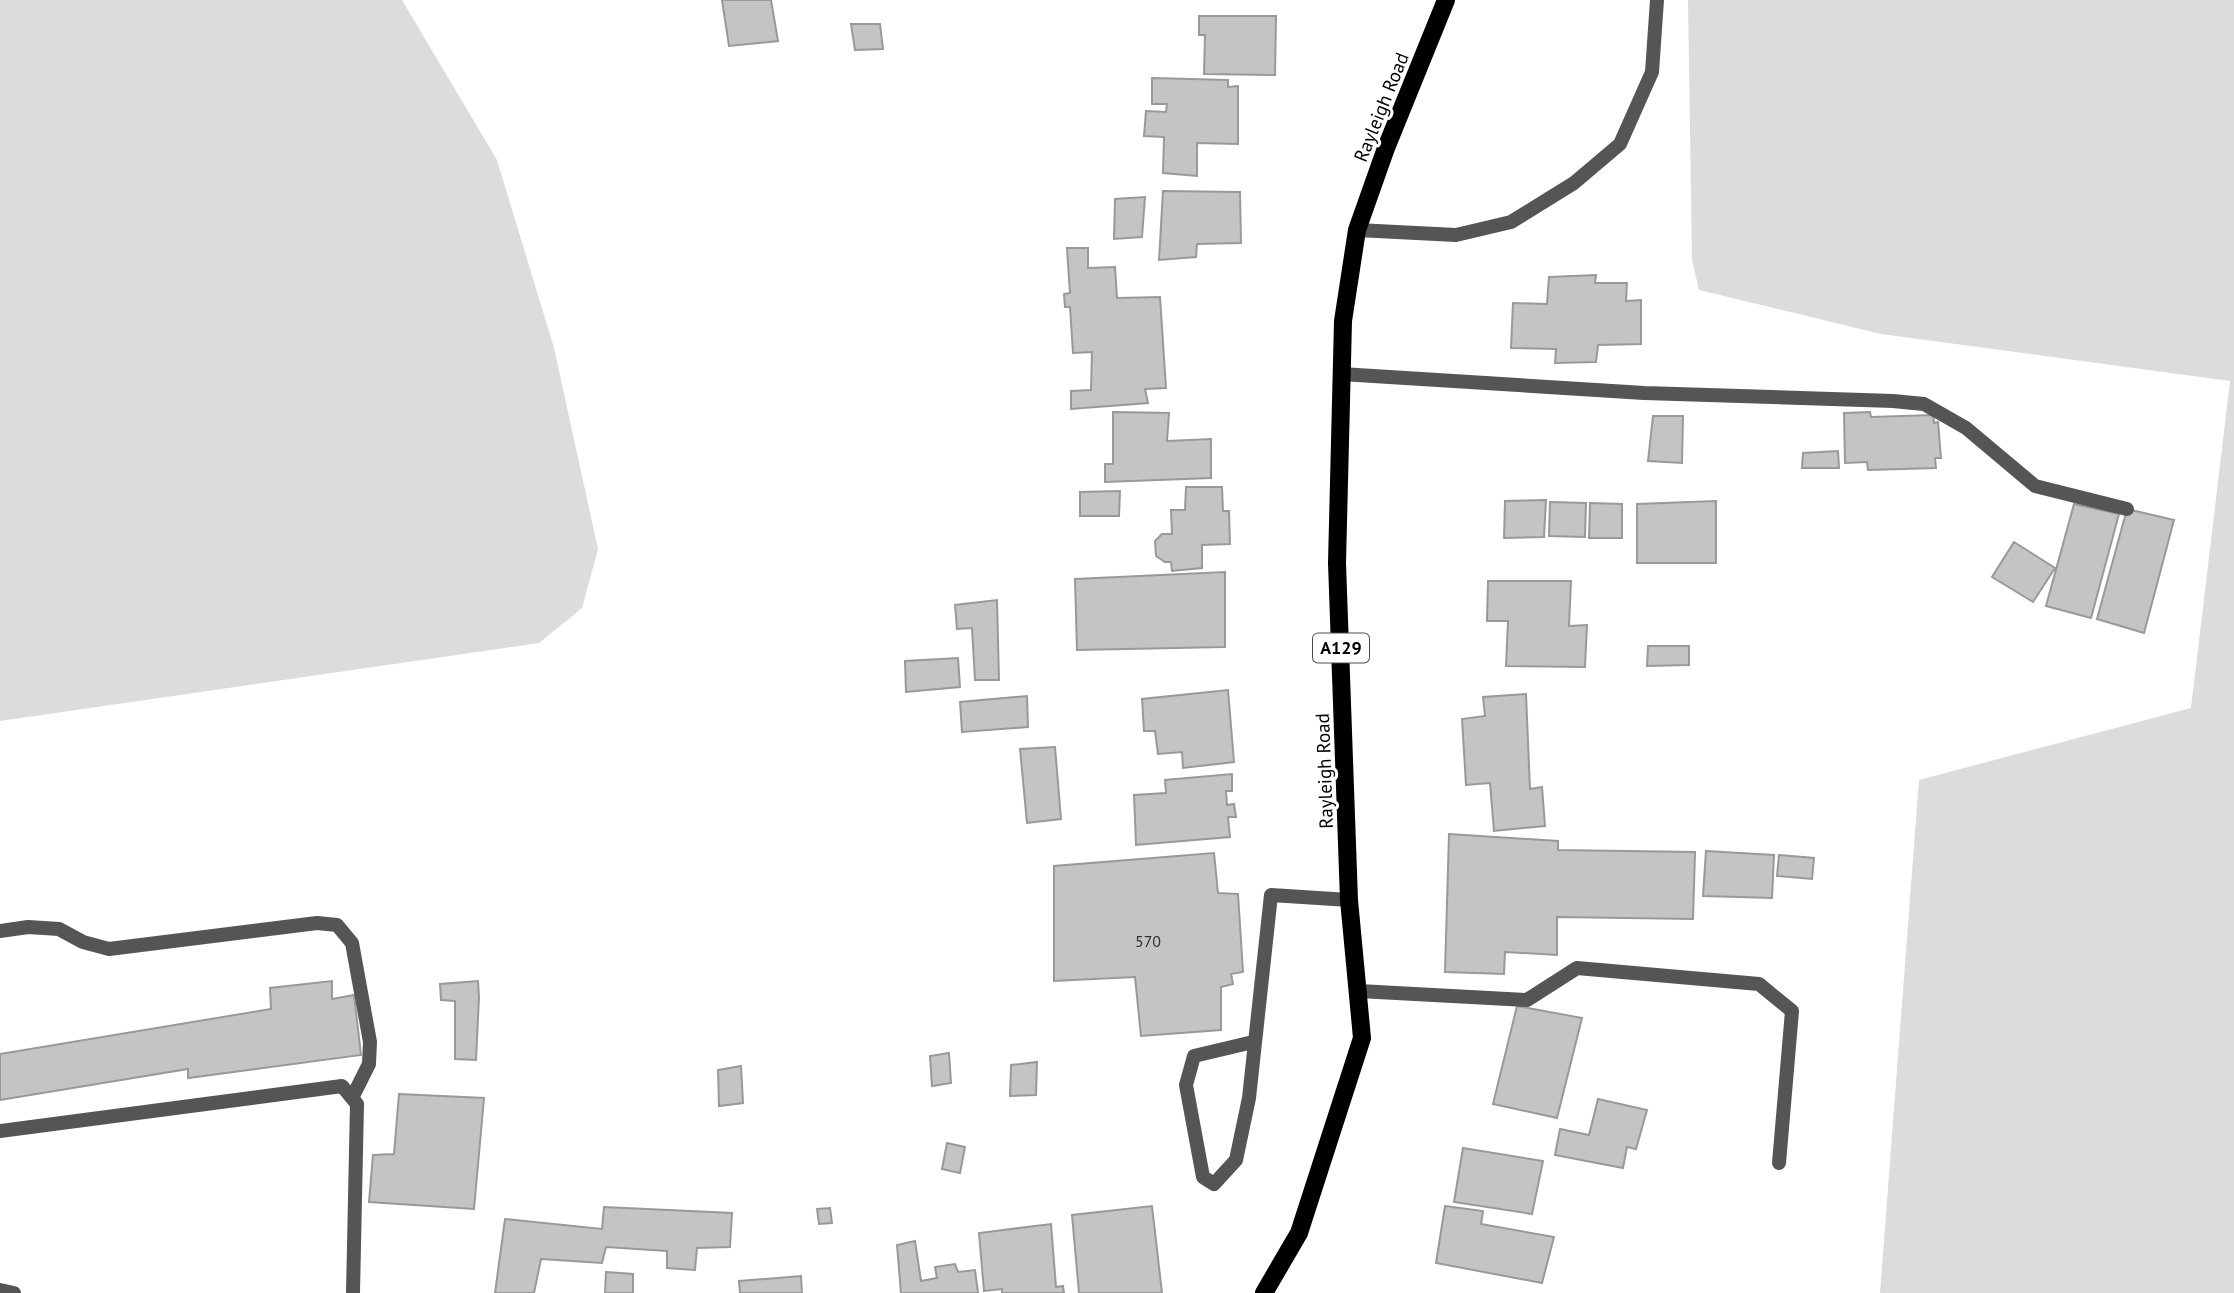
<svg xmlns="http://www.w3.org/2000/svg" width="2234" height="1293" viewBox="0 0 2234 1293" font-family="'PT Sans',sans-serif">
	<rect width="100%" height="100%" fill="#fff"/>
	<path fill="#dcdcdc" d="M0 0H402L497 160 554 348 598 549 582 608 539 643 0 721Z
		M1688 0H2234V1293H1880L1919 780 2191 708 2230 381 1881 334 1699 290 1692 260Z"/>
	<path fill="#c4c4c4" stroke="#999" stroke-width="2" d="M722 0H771L778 41 729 46Z
		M1199 16H1276L1275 75 1204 74 1205 35H1199Z
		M851 24H880L883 49 855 50Z
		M1152 78 1228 80V87L1238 86V144L1197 143V176L1163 173 1164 137 1144 136 1146 111 1166 112 1167 104H1152Z
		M1163 191 1240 192 1241 243 1197 244 1196 257 1159 260Z
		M1145 197 1142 237 1114 239 1115 199Z
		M1067 248H1088V268L1115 267 1117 298 1160 297 1166 388 1145 389 1148 403 1071 409V391L1091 390 1092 352 1073 353 1070 307H1065L1064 294 1070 293Z
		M1596 275 1595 283H1627L1626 301 1641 300V344L1598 345 1596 362 1555 363 1556 349 1511 348 1513 303 1547 304 1549 277Z
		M1113 412 1169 413 1167 441 1211 439V478L1105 482V464H1113Z
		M1870 412 1871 417 1933 415 1934 423 1938 422 1941 458H1935L1936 468 1868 470 1867 462 1845 463 1844 413Z
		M1653 416H1683L1682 463 1648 461Z
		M1838 451 1839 468H1802L1803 453Z
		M1186 487H1222L1223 511H1229L1230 544 1202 545V568L1172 571 1171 562H1165L1156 556 1155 541 1162 534H1172L1171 510H1185Z
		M1120 491 1119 516H1080V492Z
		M1546 500 1544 537 1504 538 1505 501Z
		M1716 501V563H1637V504Z
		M1550 502 1586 503 1585 537 1549 536Z
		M1590 503 1622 504V538H1589Z
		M2074 504 2119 514 2091 618 2046 606Z
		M2127 509 2174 520 2144 633 2097 619Z
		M2014 542 2055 568 2033 602 1992 577Z
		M1225 572V647L1077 650 1075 579Z
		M1488 581H1571L1569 626 1587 625 1585 667 1506 666 1508 621H1487Z
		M997 600 999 680H975L972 628 957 629 955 605Z
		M1648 646H1689V665L1647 666Z
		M958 658 960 687 906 692 905 661Z
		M1228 690 1234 762 1183 768 1182 752 1158 754 1155 731H1144L1142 699Z
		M1526 694 1530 789 1542 787 1545 826 1494 831 1490 783 1466 785 1462 719 1485 716 1483 697Z
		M1027 696 1028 727 962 732 960 702Z
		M1055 747 1061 819 1027 823 1020 749Z
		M1232 774V791H1226L1227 805 1234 804 1236 817H1228L1230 837 1136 845 1134 795 1166 793 1165 780Z
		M1449 834 1558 841V850L1695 852 1693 919 1557 917V955L1505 952 1504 974 1445 972Z
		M1706 851 1774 855 1772 898 1703 896Z
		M1214 853 1218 893 1238 894 1243 972 1231 974 1233 984 1221 987V1030L1141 1036 1135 977 1054 981V866Z
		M1779 855 1814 858 1812 879 1777 876Z
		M332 981V999L354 995 361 1055 188 1078V1069L0 1100V1054L271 1009 270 988Z
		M478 981 479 997 476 1060 455 1059V1001L441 1000 440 984Z
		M1517 1006 1582 1018 1557 1118 1493 1104Z
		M949 1053 951 1083 932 1086 930 1056Z
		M1037 1062 1036 1095 1010 1096 1011 1065Z
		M741 1066 743 1103 719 1106 718 1070Z
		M399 1094 484 1098 474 1209 369 1202 373 1155 394 1154Z
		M1598 1099 1647 1110 1636 1149 1627 1147 1623 1168 1555 1155 1560 1129 1589 1135Z
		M947 1143 965 1147 960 1173 942 1169Z
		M1463 1148 1543 1161 1532 1214 1454 1202Z
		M1152 1206 1162 1293H1079L1072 1215Z
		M1445 1206 1483 1211 1481 1224 1554 1237 1542 1283 1436 1263Z
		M604 1207 732 1213 730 1247 697 1248 695 1270 667 1268V1251L606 1247 602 1263 541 1259 534 1293H495L505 1219 602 1229Z
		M830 1208 832 1223 819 1224 817 1209Z
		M1051 1224 1056 1287 1063 1286 1064 1293H1002V1289L984 1291 979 1233Z
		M915 1241 921 1281 937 1278 935 1267 955 1264 958 1272 975 1270 978 1293H901L897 1245Z
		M606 1272 633 1274V1293H605Z
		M801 1276 802 1293H740L739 1281Z"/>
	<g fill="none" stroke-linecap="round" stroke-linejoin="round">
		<path stroke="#555" stroke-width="14" d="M1341 374 1644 393 1893 401 1924 404 1966 428 2035 486 2127 509
			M0 931 28 927 59 929 83 942 109 949 317 923 337 925 352 943 370 1042 369 1064 352 1098
			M1359 991 1527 1000 1577 968 1759 984 1792 1011 1779 1163
			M1253 1042 1194 1056 1186 1085 1203 1177 1214 1184 1236 1160 1249 1098 1271 895 1349 900
			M0 1131 342 1086 357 1104 353 1293
			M0 1290 14 1293"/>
		<path stroke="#555" stroke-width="14" d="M1357 230 1456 235 1511 222 1574 183 1620 144 1652 72 1657 0"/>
		<path stroke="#000" stroke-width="18" d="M1264 1293 1299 1233 1362 1038 1349 900 1337 563 1343 321 1357 230 1386 148 1446 0"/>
	</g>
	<g text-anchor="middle" stroke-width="6" stroke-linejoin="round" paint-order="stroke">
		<g font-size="16" fill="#313131">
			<text x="1148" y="947">570</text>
		</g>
		<rect fill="#fff" stroke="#4c4c4c" stroke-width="2" x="1313" y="633.5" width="56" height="29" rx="5"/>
		<g font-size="18" font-weight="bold" fill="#000">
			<text x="1341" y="654">A129</text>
		</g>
		<g font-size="19" fill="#000" stroke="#fff">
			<text transform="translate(1381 107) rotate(-68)" y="7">Rayleigh Road</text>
			<text transform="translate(1324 771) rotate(-92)" y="7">Rayleigh Road</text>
		</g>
	</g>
</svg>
